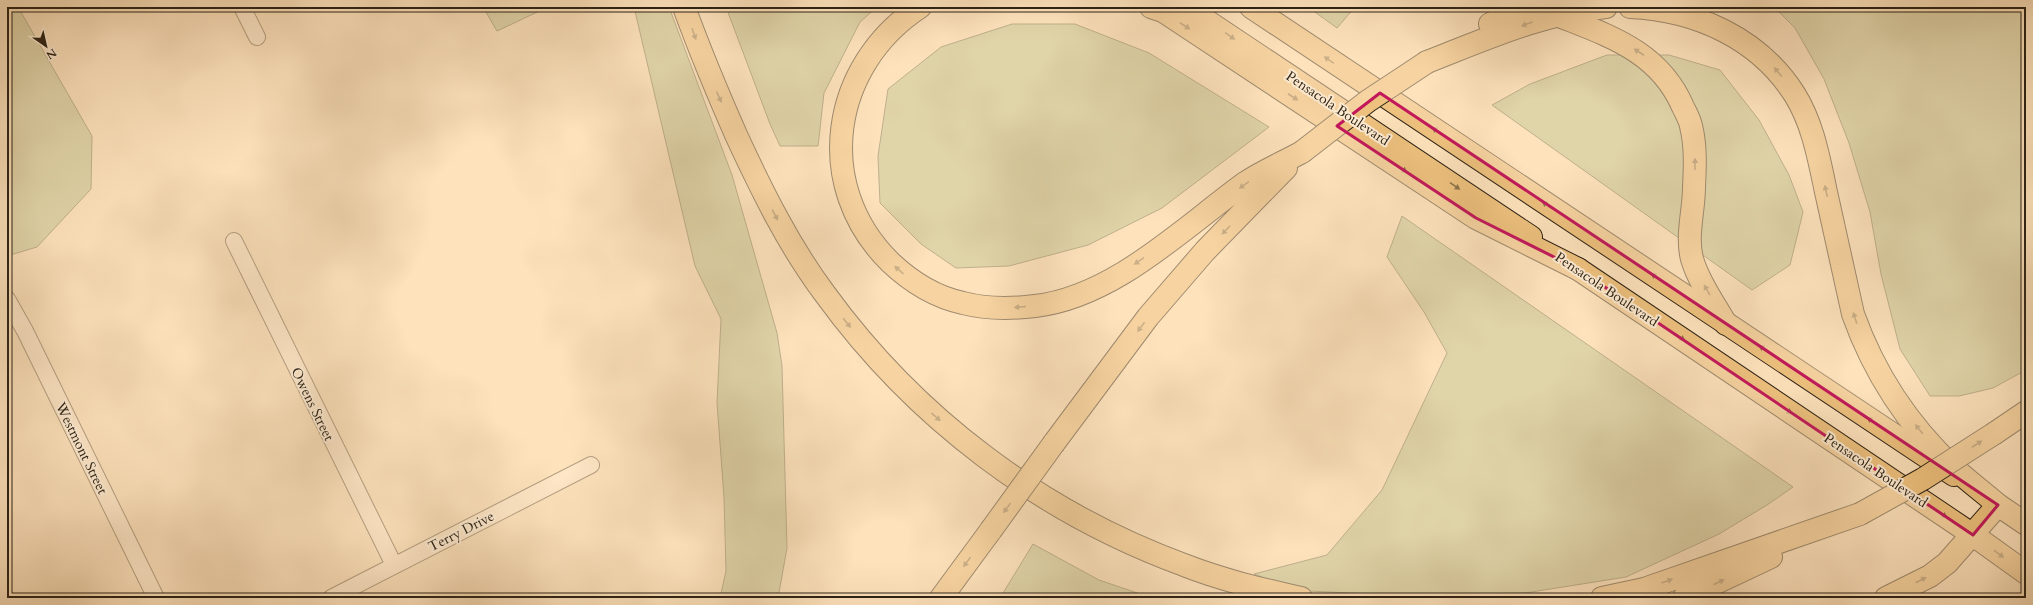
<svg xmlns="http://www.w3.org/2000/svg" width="2033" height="605" viewBox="0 0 2033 605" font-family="Cardo,serif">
	<rect width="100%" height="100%" fill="#fde2bc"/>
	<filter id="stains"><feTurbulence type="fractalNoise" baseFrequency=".005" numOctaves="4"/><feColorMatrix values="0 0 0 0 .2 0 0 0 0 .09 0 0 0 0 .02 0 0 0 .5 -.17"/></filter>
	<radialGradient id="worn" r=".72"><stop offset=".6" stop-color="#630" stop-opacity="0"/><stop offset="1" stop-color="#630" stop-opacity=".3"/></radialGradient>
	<path fill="#bcc493" stroke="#747354" d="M7 7H18L92 136 91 189 37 247 7 256Z
		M483 7H548L497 31Z
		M634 7H669L732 175 777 333 782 366 787 548 778 598H720L726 571 724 497 717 403 721 319 695 266Z
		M726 7H877L860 22 824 93 818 146H780L770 124Z
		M1308 7H1355L1337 28Z
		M1777 7H2026V370L1993 388 1959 396H1930L1900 349 1881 274 1870 212 1849 143 1824 79 1795 28 1775 8Z
		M1012 24H1075L1149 53 1269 127 1162 208 1088 245 1009 266 956 268 921 244 880 203 878 156 888 89 941 47Z
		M1607 55H1669L1720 70 1759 120 1789 175 1803 212 1790 265 1752 290 1492 105 1530 84Z
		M1402 216 1793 487 1767 505 1719 534 1626 577 1525 593 1408 596 1309 591 1282 585 1254 574 1327 555 1382 490 1447 353 1424 312 1387 257Z
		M1033 544 1099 580 1152 598H1000Z"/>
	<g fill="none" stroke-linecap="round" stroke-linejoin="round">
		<defs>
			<path id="minor" d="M242 7 257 37
				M234 241 394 565
				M7 299 25 331 156 598
				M331 598 591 465"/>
			<path id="primary" d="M1186 7 1531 237
				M1251 7 1954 475"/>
			<path id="trunk" d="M1578 269 1973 535 2026 573
				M1998 505 2026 524"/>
			<path id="motorway" d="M684 7C700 51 718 94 737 137 762 191 789 246 825 294 915 418 1040 512 1184 565 1222 580 1261 589 1301 598
				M920 7C831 65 812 185 890 262 910 281 935 297 963 303 986 309 1011 309 1035 306 1114 297 1183 228 1245 183 1263 171 1284 162 1302 152
				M1151 7 1163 11 1476 218 1578 269
				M1630 7C1696 10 1759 38 1795 95 1813 124 1819 159 1826 192 1835 233 1844 274 1853 314 1874 373 1908 425 1954 468 1968 481 1983 492 1998 505L1947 563 1930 576 1886 598
				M1557 15C1609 36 1659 51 1683 107 1686 113 1690 120 1691 126 1696 146 1695 167 1694 187 1694 211 1686 235 1692 259 1699 282 1714 303 1726 324
				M1490 24 1526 7
				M1427 62C1486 39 1543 13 1606 7
				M1995 433 2026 412
				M1054 443 1148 317 1205 251 1286 168
				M941 598 991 530
				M1602 598 1644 589 1860 514
				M1684 598 1771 557"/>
		</defs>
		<use href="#minor" stroke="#60523f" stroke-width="18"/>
		<use href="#primary" stroke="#2c2215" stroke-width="24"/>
		<use href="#trunk" stroke="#2c2215" stroke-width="24"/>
		<use href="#motorway" stroke="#2c2215" stroke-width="24"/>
		<use href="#minor" stroke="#feecd3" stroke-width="16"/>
		<use href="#primary" stroke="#eec17e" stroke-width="22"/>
		<use href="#trunk" stroke="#eec17e" stroke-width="22"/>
		<use href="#motorway" stroke="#eec17e" stroke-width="22"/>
		<defs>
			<path id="motorway-bridge" d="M1302 152 1368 101 1427 62
				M1860 514 1923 479 1995 433
				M991 530 1054 443"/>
		</defs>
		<use href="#motorway-bridge" stroke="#2c2215" stroke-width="24" stroke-linecap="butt"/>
		<use href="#motorway-bridge" stroke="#eec17e" stroke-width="22"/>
	</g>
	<defs><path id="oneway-solid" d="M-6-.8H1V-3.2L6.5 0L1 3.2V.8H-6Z"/></defs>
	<g fill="#8d724a">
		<use href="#oneway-solid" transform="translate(1527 24) rotate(160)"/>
		<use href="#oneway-solid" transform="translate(1185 26) rotate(33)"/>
		<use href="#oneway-solid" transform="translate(694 34) rotate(71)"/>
		<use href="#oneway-solid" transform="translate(1230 36) rotate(34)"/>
		<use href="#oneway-solid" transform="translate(1639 52) rotate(-147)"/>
		<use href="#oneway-solid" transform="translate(1329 60) rotate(-146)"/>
		<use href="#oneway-solid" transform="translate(1778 72) rotate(-130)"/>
		<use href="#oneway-solid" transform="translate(719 97) rotate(66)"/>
		<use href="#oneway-solid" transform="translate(1293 97) rotate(33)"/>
		<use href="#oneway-solid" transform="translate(1437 131) rotate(-146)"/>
		<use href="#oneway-solid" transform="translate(1695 164) rotate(-89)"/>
		<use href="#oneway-solid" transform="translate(1402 169) rotate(33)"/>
		<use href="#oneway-solid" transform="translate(1244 185) rotate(145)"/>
		<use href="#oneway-solid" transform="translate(1455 186) rotate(34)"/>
		<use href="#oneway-solid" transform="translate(1826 191) rotate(-103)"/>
		<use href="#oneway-solid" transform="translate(1547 205) rotate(-146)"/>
		<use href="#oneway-solid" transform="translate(775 215) rotate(62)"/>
		<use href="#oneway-solid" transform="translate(1226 230) rotate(134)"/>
		<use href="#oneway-solid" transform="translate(1139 261) rotate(145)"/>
		<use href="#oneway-solid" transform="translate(899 270) rotate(-139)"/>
		<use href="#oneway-solid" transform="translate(1656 277) rotate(-146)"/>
		<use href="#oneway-solid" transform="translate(1707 290) rotate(-120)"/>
		<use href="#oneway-solid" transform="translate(1020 307) rotate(175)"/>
		<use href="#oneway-solid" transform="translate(1855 318) rotate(-108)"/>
		<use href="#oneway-solid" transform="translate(847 323) rotate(51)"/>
		<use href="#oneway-solid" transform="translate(1141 327) rotate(127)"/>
		<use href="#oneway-solid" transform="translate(1680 337) rotate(34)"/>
		<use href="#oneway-solid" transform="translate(1764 349) rotate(-146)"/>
		<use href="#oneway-solid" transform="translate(1787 410) rotate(34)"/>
		<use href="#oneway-solid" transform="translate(936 417) rotate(41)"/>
		<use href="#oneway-solid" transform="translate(1872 421) rotate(-146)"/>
		<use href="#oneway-solid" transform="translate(1919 429) rotate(-128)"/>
		<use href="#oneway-solid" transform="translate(1977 444) rotate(-33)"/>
		<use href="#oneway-solid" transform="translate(1007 508) rotate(126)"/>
		<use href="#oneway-solid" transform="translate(1942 514) rotate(34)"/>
		<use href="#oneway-solid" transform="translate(1999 554) rotate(36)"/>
		<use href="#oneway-solid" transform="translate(967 562) rotate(126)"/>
		<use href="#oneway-solid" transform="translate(1921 580) rotate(-28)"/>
		<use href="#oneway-solid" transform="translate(1667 581) rotate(-20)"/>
		<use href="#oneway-solid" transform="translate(1719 582) rotate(-26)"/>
	</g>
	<path d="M0 0H2033V605H0ZM1380 93 1998 505 1973 535 1578 269 1476 218 1337 126Z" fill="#fde2bc" fill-opacity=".55" fill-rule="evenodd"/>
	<path fill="none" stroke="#c2185b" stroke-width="3" stroke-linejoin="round" d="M1380 93 1998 505 1973 535 1578 269 1476 218 1337 126Z"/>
	<g text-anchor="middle" stroke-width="4" stroke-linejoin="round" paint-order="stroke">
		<g font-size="14" fill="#2c2215" stroke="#feecd3">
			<text transform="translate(1338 108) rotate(34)" y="5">Pensacola Boulevard</text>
			<text transform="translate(1607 289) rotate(34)" y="5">Pensacola Boulevard</text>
			<text transform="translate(313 404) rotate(64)" y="5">Owens Street</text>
			<text transform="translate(82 448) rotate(64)" y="5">Westmont Street</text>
			<text transform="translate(1876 470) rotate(34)" y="5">Pensacola Boulevard</text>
			<text transform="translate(461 531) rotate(-27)" y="5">Terry Drive</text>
		</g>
	</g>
	<rect width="2033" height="605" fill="none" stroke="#fde2bc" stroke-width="24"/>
	<rect x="8" y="8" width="2017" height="589" fill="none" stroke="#2c2215" stroke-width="2"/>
	<rect x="12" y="12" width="2009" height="581" fill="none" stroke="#2c2215"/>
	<g transform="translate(46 46) rotate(146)" stroke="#feecd3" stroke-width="3" paint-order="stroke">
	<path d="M0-3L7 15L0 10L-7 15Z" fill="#2c2215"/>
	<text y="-6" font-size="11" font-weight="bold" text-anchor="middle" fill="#2c2215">N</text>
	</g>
	<rect width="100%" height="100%" filter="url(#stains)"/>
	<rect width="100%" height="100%" fill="url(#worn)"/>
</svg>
